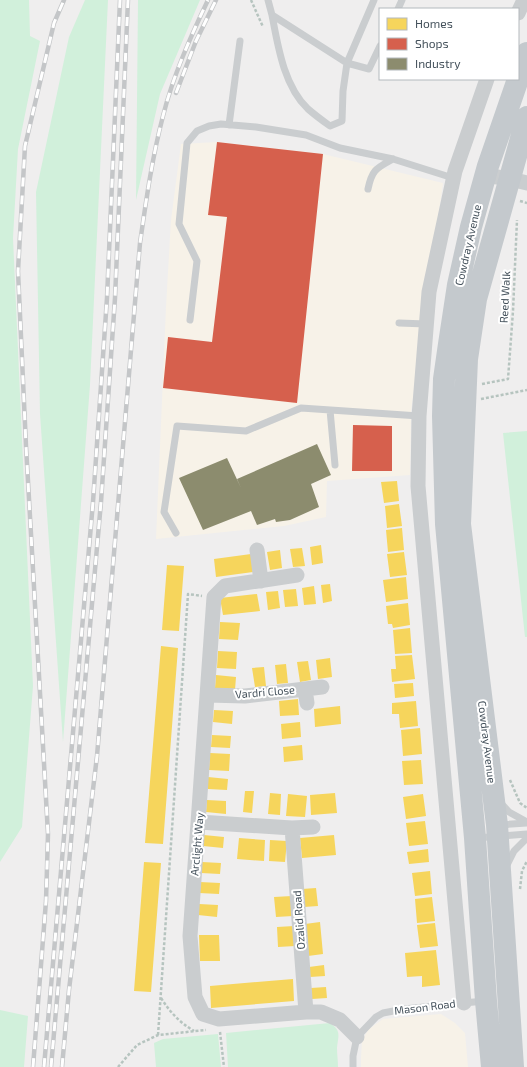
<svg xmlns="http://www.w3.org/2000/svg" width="527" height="1067" viewBox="0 0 527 1067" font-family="'Exo 2',sans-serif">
	<rect width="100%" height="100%" fill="#efeeee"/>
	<path fill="#f7f2e8" d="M217 142 323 154 443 183 411 411 410 475 327 481 326 517 284 526 156 539 166 307 171 220 181 144Z
		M441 1014 455 1023 465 1033 468 1067H361V1058L362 1041 368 1030 376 1024 383 1019Z"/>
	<path fill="#d1f0db" d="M0 0H29L30 36 40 41 18 149 13 238 33 686 22 827 0 862Z
		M85 0H108L90 385 63 742 40 414 36 192 69 37Z
		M138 0H200L160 94 136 200Z
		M527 431V637H525L503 433Z
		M0 1010 28 1016 24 1067H0Z
		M330 1023C342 1031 338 1036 337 1048 337 1054 338 1061 338 1067H228L226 1033Z
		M218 1034 221 1067H156L154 1043 163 1039Z"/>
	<path fill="#f6d55c" d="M397 481 399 501 384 503 381 482Z
		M399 504 402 526 387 528 385 506Z
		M402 528 404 550 388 552 386 530Z
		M321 545 323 563 312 565 310 547Z
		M302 548 305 566 293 567 290 549Z
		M280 550 282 568 270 570 267 552Z
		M404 552 407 575 390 577 387 554Z
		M251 554 253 572 216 577 214 559Z
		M167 565 184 566 179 631 162 630Z
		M406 577 408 599 386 602 383 580Z
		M330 584 332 601 323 603 321 585Z
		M314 586 316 604 304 605 302 588Z
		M296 589 298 606 285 607 283 590Z
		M278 591 280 608 268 610 266 592Z
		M257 594 260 611 223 615 220 598Z
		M408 603 410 625 393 628 392 624H388L386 606Z
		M220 622 240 623 238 640 219 639Z
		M410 628 412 653 395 654 393 630Z
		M161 646 178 648 163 844 145 843Z
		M218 651 237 652 236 669 217 668Z
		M412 655 415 679 392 682 391 669H396L395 656Z
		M330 658 332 677 318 679 316 660Z
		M308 661 311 680 300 682 297 662Z
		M286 664 288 683 277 684 275 665Z
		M264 667 266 686 255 687 252 668Z
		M216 675 236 677 235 690 215 688Z
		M413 683 414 696 395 698 394 684Z
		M298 699 299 715 280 716 279 701Z
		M416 701 418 726 400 728 399 714H392V703Z
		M340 706 341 724 315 727 314 709Z
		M214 710 233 711 232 724 213 722Z
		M300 722 301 737 282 739 281 724Z
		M420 728 422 754 403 756 401 730Z
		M212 735 231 736 230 748 211 747Z
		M302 745 303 760 284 762 283 747Z
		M210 753 230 754 229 771 209 770Z
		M421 760 423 784 404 785 402 761Z
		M208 777 228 779 227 790 208 789Z
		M245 791H254L252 813 243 812Z
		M270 793 281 794 280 815 268 814Z
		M335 793 337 813 311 815 310 795Z
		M288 794 307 796 305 817 286 816Z
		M423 794 426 816 406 819 403 797Z
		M207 800 226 801V814L206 812Z
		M425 821 428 844 409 846 406 823Z
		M204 835 224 837 223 848 203 846Z
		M334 835 336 855 302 858 300 838Z
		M239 838 265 840 264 861 237 859Z
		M270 840 287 841 285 862 269 861Z
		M428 849 429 862 409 864 407 852Z
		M144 862 161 863 151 992 134 991Z
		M202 862 221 863 220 874 201 873Z
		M430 871 432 894 415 896 412 873Z
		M200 882 220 883 219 894 199 893Z
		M316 888 318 906 304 907 302 889Z
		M292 896 293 916 276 917 274 897Z
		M432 897 435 921 417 923 415 899Z
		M199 904 218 905 217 917 198 915Z
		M320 922 323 954 308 956 305 924Z
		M435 923 438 946 420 948 417 925Z
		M294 926 295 946 278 947 277 927Z
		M199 935H219L220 961H200Z
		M436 950 440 985 422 987V976L407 977 405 953Z
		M324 965 325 976 310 977 309 967Z
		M293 979 294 1001 211 1008 210 986Z
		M326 987 327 998 312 999 311 988Z"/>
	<path fill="#d6604d" d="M217 142 323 154 297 403 163 388 168 337 212 342 227 217 208 215Z
		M353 425 392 426V471H352Z"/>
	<path fill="#8c8c6e" d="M317 444 331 475 311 484 319 507 290 520 276 522 275 519 257 525 251 511 203 530 179 478 227 458 241 488 237 479Z"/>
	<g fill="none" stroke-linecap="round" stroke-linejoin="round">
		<path stroke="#b6c4bf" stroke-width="2.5" stroke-dasharray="3 2" stroke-linecap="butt" d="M251 0 263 27
			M520 201 527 203
			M482 384 508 379 513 311 517 220
			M481 399 527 390
			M510 780 520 803 527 808
			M520 889 522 871 527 861
			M161 998C170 1012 179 1022 194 1031
			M220 1032 224 1067
			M158 1035 188 594 202 596
			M118 1067 137 1045 158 1035 206 1030"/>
		<path stroke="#cacdcf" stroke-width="7" d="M268 0 272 15 347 63 369 69 380 46
			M398 9 402 0
			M272 15C278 47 284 86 308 109 315 115 323 121 330 126L342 121 343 91 347 63 374 0
			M229 125 240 41
			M368 189C372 169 377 168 393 159
			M190 320 197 261 179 224 187 143 197 131 209 126 221 124 256 127 306 135 340 148 393 159 453 178
			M399 323 426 324
			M330 410 335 465
			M176 533 164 512 177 426 246 431 301 408 419 416
			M500 802 509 812 527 822
			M499 825 527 823
			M477 838 527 834
			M506 867 514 851 527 838
			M353 1067V1056L357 1037 376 1017 383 1013 404 1009 484 1001"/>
		<path stroke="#cacdcf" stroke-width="15" d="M518 13 524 0
			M485 175 510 179 527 183
			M257 550 261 581
			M297 575 225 586 214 597 190 936 195 997 203 1014 219 1019 306 1012H321L340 1020 357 1037
			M305 689 307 703
			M207 695 245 696 322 687
			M199 822 292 828 306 1012
			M292 828 313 827
			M464 1003 418 486 419 416 429 292 455 171 487 79"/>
		<path stroke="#c4c9cd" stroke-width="22" d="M518 78 527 53
			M492 1067 486 1001 475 838 446 524 443 416 444 379 449 344 458 285 471 227 488 166 518 79
			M513 1067 497 825 460 524 467 359 476 299 527 117"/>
		<defs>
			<path id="rail" d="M176 93 196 41 216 0
				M33 1067 46 901 48 834 26 446 18 271 25 146 54 23 64 0
				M44 1067 93 502 107 298 120 0
				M51 1067 101 502 115 298 128 0
				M62 1067 69 990 97 756 140 243C146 201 152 158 163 116 173 76 190 38 208 0"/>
		</defs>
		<use href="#rail" stroke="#c4c6c8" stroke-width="4.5"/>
		<use href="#rail" stroke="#fff" stroke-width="3" stroke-dasharray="9" stroke-linecap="butt"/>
	</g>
	<g text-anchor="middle" stroke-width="4" stroke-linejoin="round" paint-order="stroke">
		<g font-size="11" fill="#44515b" stroke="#fff">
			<text transform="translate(468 245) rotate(-77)" y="4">Cowdray Avenue</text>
			<text transform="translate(505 297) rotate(-87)" y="4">Reed Walk</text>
			<text transform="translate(265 692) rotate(-5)" y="4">Vardri Close</text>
			<text transform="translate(487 742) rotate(83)" y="4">Cowdray Avenue</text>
			<text transform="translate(197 844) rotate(-85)" y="4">Arclight Way</text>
			<text transform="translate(299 920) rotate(-94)" y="4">Ozalid Road</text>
			<text transform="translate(425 1007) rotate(-7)" y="4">Mason Road</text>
		</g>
	</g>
	<rect x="379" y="8" width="140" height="72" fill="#ffffff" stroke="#b4b9bd"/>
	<rect x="387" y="18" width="20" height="12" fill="#f6d55c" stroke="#b4b9bd"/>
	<text x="415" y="28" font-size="12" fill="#44515b">Homes</text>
	<rect x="387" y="38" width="20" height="12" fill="#d6604d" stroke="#b4b9bd"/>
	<text x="415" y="48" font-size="12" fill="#44515b">Shops</text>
	<rect x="387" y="58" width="20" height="12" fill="#8c8c6e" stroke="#b4b9bd"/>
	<text x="415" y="68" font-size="12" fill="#44515b">Industry</text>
</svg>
